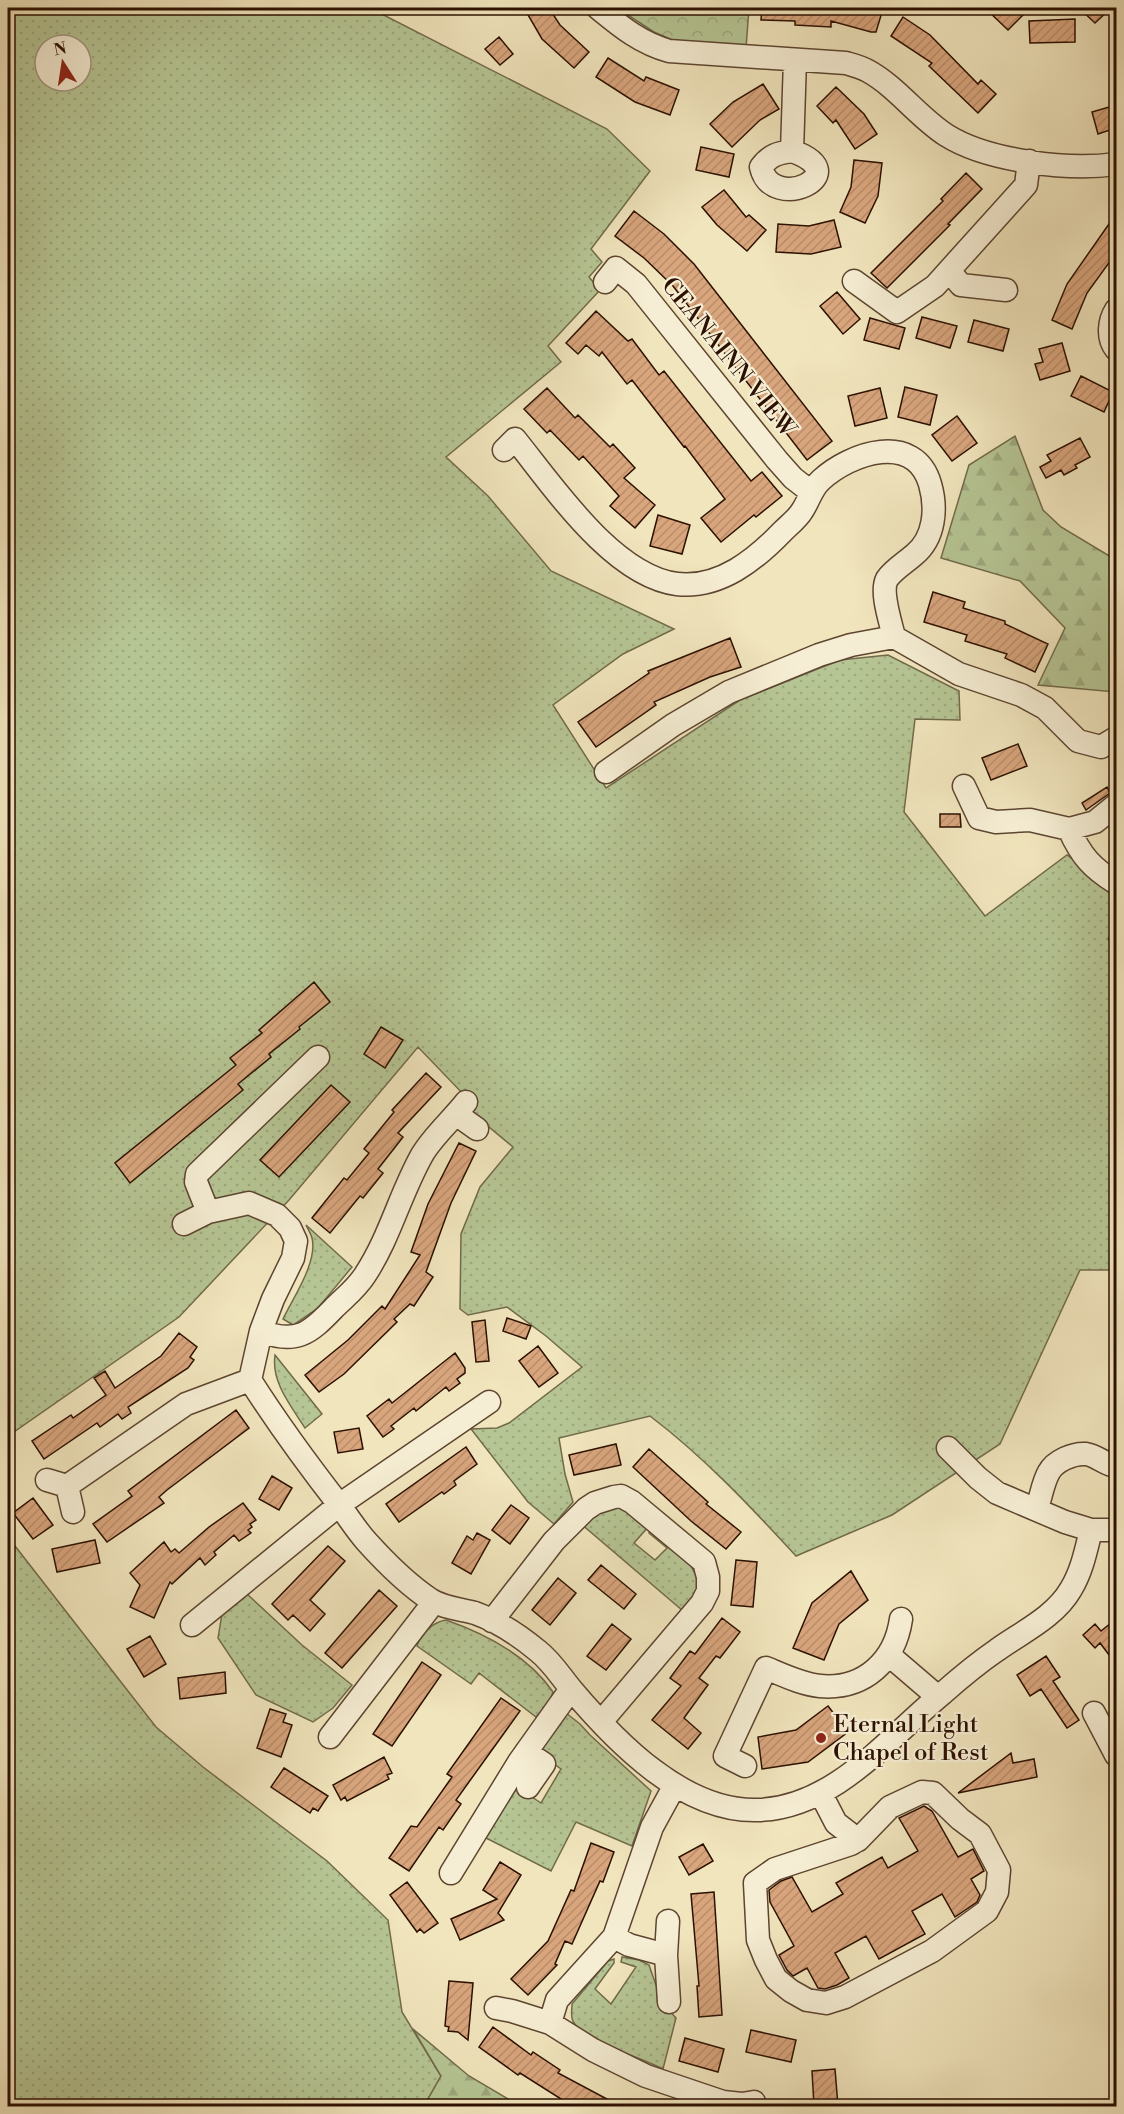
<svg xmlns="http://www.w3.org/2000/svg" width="1124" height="2114" viewBox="0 0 1124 2114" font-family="'Libre Bodoni',serif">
	<defs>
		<pattern id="grass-dots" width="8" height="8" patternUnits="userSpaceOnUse" patternTransform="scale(1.5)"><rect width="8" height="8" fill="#b6c594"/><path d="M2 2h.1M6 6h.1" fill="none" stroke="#9da87e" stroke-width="1.8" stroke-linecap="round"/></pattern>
		<pattern id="forest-firs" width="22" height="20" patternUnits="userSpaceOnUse" patternTransform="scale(1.5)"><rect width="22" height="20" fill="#b6c594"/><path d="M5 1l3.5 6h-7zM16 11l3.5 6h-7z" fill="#9da87e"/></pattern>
		<pattern id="park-crowns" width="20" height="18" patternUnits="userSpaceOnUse" patternTransform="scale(1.5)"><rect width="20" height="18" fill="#b6c594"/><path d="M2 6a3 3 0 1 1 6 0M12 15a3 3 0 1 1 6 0" fill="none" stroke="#9da87e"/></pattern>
		<pattern id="building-hatch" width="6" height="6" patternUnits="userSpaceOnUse" patternTransform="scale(1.5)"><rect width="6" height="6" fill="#d8a57d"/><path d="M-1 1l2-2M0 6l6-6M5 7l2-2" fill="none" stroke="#ba8d6a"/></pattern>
	</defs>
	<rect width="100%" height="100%" fill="#f1e5bd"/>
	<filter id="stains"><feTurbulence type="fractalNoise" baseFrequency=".00333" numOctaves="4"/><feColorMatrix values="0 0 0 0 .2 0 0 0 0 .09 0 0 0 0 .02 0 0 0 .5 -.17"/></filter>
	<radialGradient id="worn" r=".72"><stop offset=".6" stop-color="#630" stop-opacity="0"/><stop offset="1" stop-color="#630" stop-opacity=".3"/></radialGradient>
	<path fill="url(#grass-dots)" stroke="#716a4a" stroke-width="1.5" fill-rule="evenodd" d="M8 8H370L607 129 650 171 591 249 602 262 589 277 600 290 548 346 561 362 446 457 488 496 551 571 674 629 623 654 553 705 606 788 740 700 840 660 888 655 959 691 960 720 915 719 904 812 985 916 1067 855 1116 891V926L1108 939 1116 948V1265L1110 1270H1080L1000 1444 892 1515 796 1556C750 1506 704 1457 650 1416L559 1438 565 1474 573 1502 554 1524 528 1502 471 1429 497 1428 509 1423 582 1367 546 1336 507 1307 468 1315 460 1309 461 1234 480 1187 513 1147 471 1112 468 1099 418 1047 289 1200 179 1317 8 1436ZM45 45H81V81H45Z
		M306 1225 352 1267 318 1308 293 1325 283 1319C293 1298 318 1262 312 1238 311 1234 308 1229 306 1225Z
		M275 1355 322 1414 305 1428C291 1406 271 1382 275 1355Z
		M621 1505 649 1526 634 1543 655 1560 667 1548 649 1533 653 1530C668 1543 705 1568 696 1592 694 1599 687 1606 683 1611L580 1523 590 1514Z
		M8 1537 156 1727 203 1767 327 1861 388 1920 402 2012 441 2076 424 2106H8Z
		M247 1594 302 1645 352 1685 333 1708 313 1722 256 1695 218 1638 222 1614Z
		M446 1620C486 1634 529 1657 553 1692L549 1703 536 1717 479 1673 471 1684 417 1646C421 1633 433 1622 446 1620Z
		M566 1713 580 1724 590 1735 651 1791 632 1846 576 1822 551 1871 486 1838V1834L531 1760 520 1789 541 1803 561 1769 537 1752Z
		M622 1957 639 1960 649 1965 657 1988 658 2004H663L676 2018 663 2069C643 2059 584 2039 574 2023 570 2018 572 2011 572 2004L608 1961 614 1959V1963L595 1989 611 2004 636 1967 621 1962Z"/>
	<path fill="url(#forest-firs)" stroke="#716a4a" stroke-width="1.5" d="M1015 436 1043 510 1061 527 1116 560V692L1038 685 1065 628 1020 581 941 558 969 465Z
		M413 2029 469 2076 520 2106H424L441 2076Z"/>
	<path fill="url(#park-crowns)" stroke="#716a4a" stroke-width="1.5" d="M617 8H749L746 48 677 42 654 32Z"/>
	<path fill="url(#building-hatch)" stroke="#2c1001" stroke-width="1.5" d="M524 8H549L560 25 589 52 574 68 542 39Z
		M762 8H866L882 12 876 32H871L831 21V27L795 25V21L761 20Z
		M985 8H1018L1024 14 1008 30Z
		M1079 8H1111L1095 23Z
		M903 17 930 35 978 84 981 80 996 94 978 113 929 66 932 63 891 36Z
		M1075 19V42L1030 43 1029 21Z
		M499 37 513 54 500 65 485 49Z
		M608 58 644 81 646 77 679 90 670 115 635 102 596 77Z
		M763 84 779 109 760 120 732 147 710 124 733 102Z
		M836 87 864 114 877 134 855 149 836 120 833 123 817 106Z
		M1116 105V128L1098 134 1092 112Z
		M701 147 734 154 729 177 696 170Z
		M854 160 882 163 878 196 865 223 840 212 851 187Z
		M966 173 982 189 948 224 950 225 887 288 871 273 943 201 941 199Z
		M724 190 746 217 749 215 766 230 747 251 717 225 702 207Z
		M634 211 664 234 694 264 832 441 807 460 673 286 644 258 615 236Z
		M1116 214V253L1087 293 1072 329 1052 320 1067 284Z
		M834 220 841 247 811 254 776 252 778 224 809 226Z
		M837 292 860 319 843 334 820 306Z
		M596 311 628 341 632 339 659 375 664 371 751 481 762 472 782 496 756 517 754 515 721 542 701 518 725 499 685 446 684 447 632 380 627 384 602 352 599 356 586 345 578 354 566 343Z
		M922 317 957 326 950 348 916 338Z
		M870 318 905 328 899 349 864 340Z
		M974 320 1009 329 1003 351 968 342Z
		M1062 343 1070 371 1040 380 1035 364 1043 362 1039 349Z
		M1081 376 1113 392 1104 412 1071 396Z
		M905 387 937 395 930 425 898 417Z
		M547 388 575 418 578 415 610 447 613 444 635 468 624 478 655 505 635 528 610 506 619 496 583 456 579 460 550 430 547 433 524 409Z
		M880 388 887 418 855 426 848 396Z
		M957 416 977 443 952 461 932 435Z
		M1080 438 1090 457 1075 465 1077 468 1064 475 1061 470 1046 478 1040 467 1051 461 1047 455Z
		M658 515 690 525 682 554 650 546Z
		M933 592 965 602 963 608 1005 621V624L1048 644 1035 672 1005 658 1007 654 965 641 967 635 924 622Z
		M730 638 741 667 710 677 654 702 656 705 596 747 578 722 649 673 648 671Z
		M1018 744 1027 766 991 780 982 758Z
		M1107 787 1110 793 1086 810 1082 803Z
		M940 814H960L961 827H940Z
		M314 982 330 1002 299 1027 300 1029 269 1054 271 1057 238 1084 243 1090 130 1183 115 1163 236 1065 230 1058 262 1033 259 1030Z
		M381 1027 403 1040 385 1068 364 1054Z
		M426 1073 441 1087 398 1133 403 1137 378 1169 383 1173 363 1198 360 1196 330 1233 312 1218 344 1178 347 1180 369 1153 364 1149 394 1112 392 1110Z
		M331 1085 350 1102 279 1177 260 1160Z
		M459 1143 476 1151 451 1203 426 1272 433 1277 414 1306 410 1304 394 1319 397 1322 344 1374 319 1392 305 1375 348 1340 382 1306 385 1309 420 1255 411 1252 428 1204Z
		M507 1318 531 1326 526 1339 503 1331Z
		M485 1320 489 1361 476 1362 472 1322Z
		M179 1333 197 1347 190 1357 194 1360 188 1368 128 1407 131 1413 122 1419 118 1414 100 1427 97 1423 44 1459 32 1441 71 1415 73 1418 106 1395 94 1378 105 1371 115 1388 161 1356Z
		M538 1346 558 1373 539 1387 519 1361Z
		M455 1353 465 1368V1373L457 1379 460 1383 449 1391 446 1387 416 1411 414 1408 391 1426 394 1429 383 1437 367 1416 389 1399 392 1403Z
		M236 1410 249 1428 167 1490 159 1497 164 1503 107 1542 93 1524 132 1496 128 1491Z
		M359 1428 363 1449 338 1453 334 1432Z
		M616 1444 621 1465 574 1475 569 1455Z
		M466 1447 477 1464 454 1481 456 1485 444 1494 442 1492 399 1522 386 1504Z
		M649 1449 708 1502 706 1504 741 1532 726 1549 691 1521 633 1467Z
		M272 1476 292 1488 279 1510 259 1499Z
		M33 1498 53 1525 33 1539 13 1513Z
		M243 1503 256 1520 250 1524 252 1527 248 1530 251 1533 239 1541 234 1535 214 1552 216 1555 205 1565 200 1558 172 1584 170 1582 154 1618 130 1607 140 1585 130 1573 164 1542 171 1552 175 1549 179 1553 209 1527Z
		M511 1505 529 1518 510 1544 492 1530Z
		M477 1533 490 1540 471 1574 452 1563 467 1536 473 1540Z
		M95 1540 100 1563 57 1572 52 1549Z
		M328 1546 345 1561 310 1600 325 1614 310 1631 293 1615 288 1620 272 1604Z
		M736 1560 757 1562 753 1607 731 1605Z
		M601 1565 636 1594 624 1609 588 1580Z
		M851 1571 868 1600 839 1624 824 1660 793 1648 812 1603Z
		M558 1578 576 1593 550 1625 532 1610Z
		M379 1590 397 1606 342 1668 325 1653Z
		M722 1618 740 1632 720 1658 716 1656 699 1678 708 1685 684 1718 701 1733 688 1749 652 1720 681 1686 670 1678 690 1651 695 1654Z
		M1116 1619V1664L1100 1643 1095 1648 1083 1635 1095 1624 1101 1631Z
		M612 1624 631 1639 606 1670 587 1656Z
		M150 1636 166 1664 144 1677 127 1649Z
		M1046 1656 1060 1677 1053 1681 1079 1720 1067 1728 1041 1689 1030 1696 1017 1675Z
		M422 1662 441 1675 392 1746 373 1734Z
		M225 1672 226 1693 180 1699 178 1678Z
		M501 1698 520 1711 456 1800 461 1804 443 1830 439 1827 409 1871 389 1858 411 1826 417 1827 452 1777 447 1774Z
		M828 1706 848 1732 808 1762 762 1769 758 1737 796 1730Z
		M270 1709 286 1714 283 1722 292 1725 281 1757 257 1748Z
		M1011 1753 1013 1763 1034 1759 1037 1777 958 1793Z
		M384 1757 392 1773 387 1775 389 1779 347 1801 345 1797 341 1800 333 1785Z
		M284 1768 328 1796 318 1811 313 1808 310 1813 271 1787Z
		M924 1806 932 1811 958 1857 973 1849 984 1871 971 1879 980 1895 977 1902 955 1917 942 1894 912 1911 925 1934 879 1959 866 1936 835 1953 849 1978 837 1985 825 1989 818 1988 807 1968 793 1976 787 1970 779 1955 794 1946 770 1902 769 1890 781 1881 792 1877 812 1912 843 1894 836 1883 882 1857 888 1868 918 1851 899 1818Z
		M591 1843 614 1852 603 1882 600 1881 572 1944 565 1941 555 1964 557 1965 528 1995 511 1979 548 1941 571 1890 574 1891Z
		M703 1844 713 1861 689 1875 679 1857Z
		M500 1862 521 1875 498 1913 504 1920 460 1940 451 1919 497 1899 483 1890Z
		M407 1882 438 1923 424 1933 420 1929 417 1932 390 1895Z
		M714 1892 722 2015 699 2017 697 1986H699L691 1894Z
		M449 1981 473 1983 468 2040 458 2032 448 2031 449 2027 445 2026Z
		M493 2027 531 2055 533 2052 560 2070 558 2073 620 2106H572L520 2073 518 2075 479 2047Z
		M751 2030 796 2040 791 2062 746 2052Z
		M685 2038 724 2049 718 2072 679 2061Z
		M835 2069 838 2106H814L812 2071Z"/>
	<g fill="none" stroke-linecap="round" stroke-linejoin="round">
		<defs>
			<path id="minor" d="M598 8C620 26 640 43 669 51L846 63C853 65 861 67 868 71 897 87 918 117 946 135 987 161 1069 171 1116 164
				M792 151C859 174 771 214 761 167 770 155 778 153 792 151Z
				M792 151 795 60
				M949 271 961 285 1006 290
				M854 281 897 312 935 286 1026 185 1029 161
				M605 282 616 268 636 284 777 460 793 478 811 492
				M1116 310C1109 321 1107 338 1116 349
				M504 450 515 439C553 486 613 576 677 584 720 589 756 559 783 531 789 525 798 518 802 511 809 501 811 489 821 480 850 453 915 431 930 484 937 508 935 538 914 555 906 562 893 570 887 579 880 592 891 623 894 637L851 645 819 655 729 692 673 725 606 772
				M894 637 959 674 1021 695 1045 708 1078 741 1101 747 1116 738
				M964 786 979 818 996 822 1030 820 1069 829 1095 822 1116 805
				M1069 829C1081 856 1092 868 1116 883
				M456 1114 477 1129
				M208 1212 196 1182 197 1174 318 1057
				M184 1224 208 1212 249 1203 277 1215 290 1228 296 1241 293 1258 273 1299 261 1331 250 1380C278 1424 308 1465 340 1506 349 1518 357 1531 367 1542 386 1563 408 1585 431 1600 444 1608 460 1609 475 1613 497 1621 520 1636 538 1651 552 1662 561 1677 572 1690 616 1742 684 1813 759 1810 835 1807 888 1738 943 1693 960 1678 978 1663 997 1650 1022 1632 1055 1617 1071 1589 1082 1571 1086 1550 1091 1530
				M261 1331C296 1345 310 1333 333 1309 344 1298 357 1288 365 1275 390 1237 400 1194 422 1155 433 1136 452 1120 466 1102
				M948 1448 978 1478 997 1493 1065 1522 1091 1530H1116
				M47 1480 67 1486 186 1404 250 1380
				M67 1486 73 1512
				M1037 1508C1041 1497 1043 1482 1049 1472 1055 1461 1073 1453 1086 1454 1098 1456 1105 1465 1116 1466
				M492 1621 554 1541 586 1509 595 1503 614 1497 621 1496 632 1502 704 1562 708 1577V1591L702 1603 601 1722
				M192 1625 339 1505 489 1402
				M889 1655 938 1697
				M1094 1713 1116 1755
				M330 1737 434 1602
				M526 1752 544 1764 528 1787
				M745 1766 725 1756 766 1668C783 1675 801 1684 820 1686 864 1690 895 1661 901 1619
				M922 1792 933 1793 960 1819 980 1834 999 1870 997 1892 987 1911 932 1951 845 1997 826 2003 807 2000 791 1991 776 1979 766 1960 758 1940 755 1883 775 1869 851 1844 858 1840 890 1807Z
				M821 1794 836 1823 858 1840
				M451 1873 519 1762 571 1689
				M668 1921 666 1955 669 2002
				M614 1937 629 1945 666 1955
				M496 2008 512 2011 550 2023 593 2050 646 2076 723 2102 742 2104 754 2102
				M550 2023 557 2000 614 1937 652 1827 675 1785"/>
		</defs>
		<use href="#minor" stroke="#5d4530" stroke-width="25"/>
		<use href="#minor" stroke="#f6eed4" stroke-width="22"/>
	</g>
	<circle fill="#8f2418" stroke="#f6eed4" stroke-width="2" cx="821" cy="1738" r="6"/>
	<g text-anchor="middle" stroke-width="4.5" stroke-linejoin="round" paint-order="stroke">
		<g font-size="24" fill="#2c1001" stroke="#f6eed4">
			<text transform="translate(729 357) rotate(51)" y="8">CEANAINN VIEW</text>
		</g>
		<g font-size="24" fill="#2c1001" stroke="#f6eed4" text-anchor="start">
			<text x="833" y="1732">Eternal Light<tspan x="833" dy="28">Chapel of Rest</tspan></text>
		</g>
	</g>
	<rect width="1124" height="2114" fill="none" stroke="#f1e5bd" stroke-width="30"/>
	<rect x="9" y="9" width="1106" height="2096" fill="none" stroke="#2c1001" stroke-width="3"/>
	<rect x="15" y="15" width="1094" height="2084" fill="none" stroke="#2c1001" stroke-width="1.5"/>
	<g transform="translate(63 63) rotate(348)"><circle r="28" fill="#f6eed4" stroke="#a59580" stroke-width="1.5"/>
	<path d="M0-4.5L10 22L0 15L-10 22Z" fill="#8f2418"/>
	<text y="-9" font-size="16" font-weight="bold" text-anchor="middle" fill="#2c1001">N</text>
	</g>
	<rect width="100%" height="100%" filter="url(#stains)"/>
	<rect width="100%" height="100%" fill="url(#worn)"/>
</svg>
